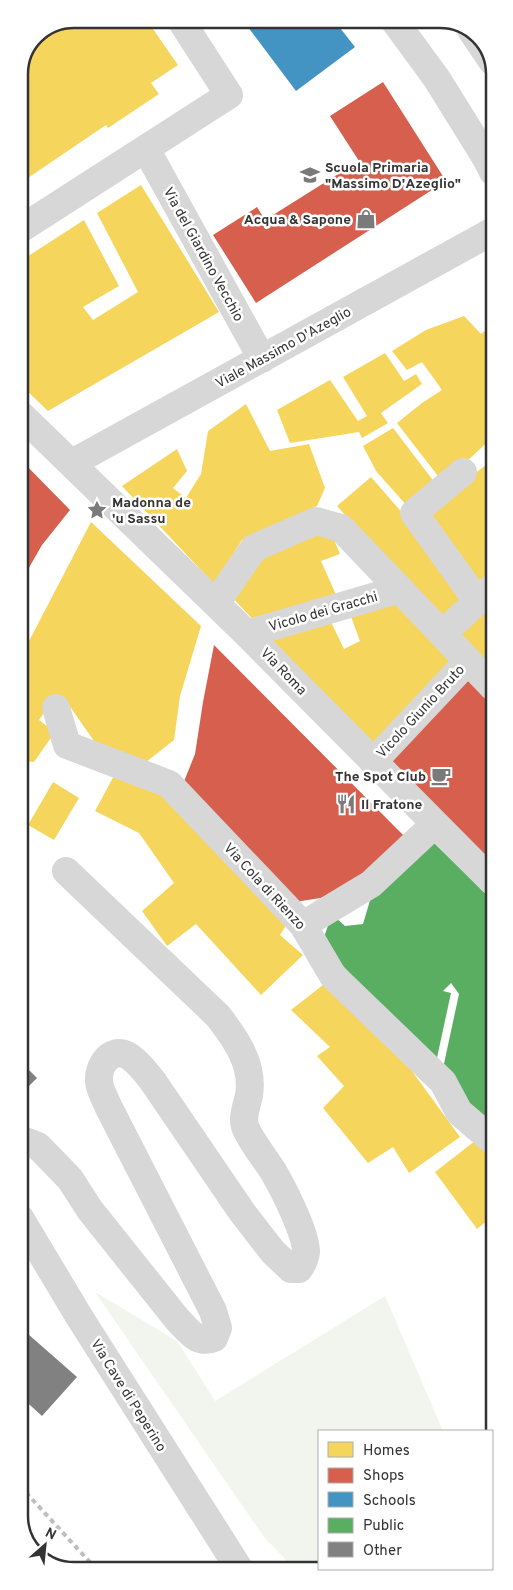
<svg xmlns="http://www.w3.org/2000/svg" width="513" height="1590" viewBox="0 0 513 1590" font-family="Overpass,sans-serif">
	<rect width="100%" height="100%" fill="#fff"/>
	<path fill="#f1f5ed" d="M95 1292 177 1341 215 1401 385 1296 443 1431H319V1569H455L294 1570 289 1563 264 1537Z"/>
	<path fill="#f6d55c" d="M73 19H146L178 65 151 83 159 94 108 128 106 125 19 184V70L32 41 52 27Z
		M141 185 219 312 48 411 19 383V262L84 220 119 286 83 307 93 320 138 292 97 213Z
		M464 316 481 334 493 324V437L467 461 441 480 397 423 422 403 442 390 422 362 407 370 392 351 426 330Z
		M385 353 404 381 416 374 422 384 381 413 388 423 362 438 359 432 290 443 277 410 330 380 358 421 367 416 343 377Z
		M246 404 270 451 309 444 325 488 317 506 242 540 214 584 122 486 177 449 187 471 173 488 186 498 201 474 208 431Z
		M393 428 435 483 408 507 376 471 363 446Z
		M486 465 493 472V579L477 592 424 512Z
		M371 477 412 524 471 602 442 626 337 506Z
		M91 522 201 626 180 696 174 740 141 766 103 754 71 708 56 695 39 720 55 732 34 762 20 761V649L28 643Z
		M330 530 340 554 321 561 338 599 259 626 230 595 260 551Z
		M493 593V674L455 629Z
		M398 601 455 668 376 750 267 635 331 622 344 649 360 641 350 614Z
		M116 772 175 798 289 921 280 935 303 955 261 995 196 924 167 946 142 911 174 883 139 833 95 811Z
		M53 782 79 798 54 840 28 825Z
		M328 981 401 1056 460 1137 409 1173 393 1147 368 1163 323 1108 344 1086 317 1056 330 1047 291 1010Z
		M480 1137 494 1154V1215L477 1229 435 1172Z"/>
	<path fill="#d6604d" d="M383 82 446 181 256 303 213 235 257 207 265 220 359 161 330 116Z
		M19 458 70 510 42 545 19 585Z
		M214 645 411 843 345 894 289 903 181 789 195 754 203 702Z
		M471 669 493 694V872L382 758Z"/>
	<path fill="#4393c3" d="M242 19H333L355 47 296 91Z"/>
	<path fill="#5aae61" d="M430 839 493 901 494 1131 442 1073 459 994 451 983 443 991 451 993 435 1067 322 943 332 914 345 926 363 924 371 897Z"/>
	<path fill="#818181" d="M20 1061 37 1078 20 1095Z
		M20 1327 77 1377 42 1416 20 1396Z"/>
	<g fill="none" stroke-linecap="round" stroke-linejoin="round">
		<path stroke="#d7d7d7" stroke-width="28" d="M393 19 437 79 486 158 493 172
			M471 30 492 61
			M146 149 262 359
			M19 230 229 95 180 19
			M19 413 247 634 493 882
			M72 463 493 231
			M463 472 414 513 478 602
			M216 603 254 548 316 521 341 528 493 687
			M247 634 400 589
			M442 634 493 587
			M56 708 67 745 169 784 303 925 333 976 443 1082 459 1112 494 1142
			M373 762 468 661
			M303 925 371 884 435 824
			M20 1139 38 1146 70 1179 90 1210 177 1319C188 1330 197 1345 214 1338L218 1328 213 1311 108 1106C105 1098 99 1089 99 1081 98 1065 111 1047 127 1055 138 1061 145 1072 152 1080L242 1212 273 1252 291 1269H299C303 1264 305 1258 306 1252 306 1233 283 1188 273 1171 264 1157 253 1144 246 1129 241 1118 247 1106 249 1095 254 1065 236 1039 218 1016L66 871
			M20 1218 80 1318 240 1570"/>
		<path stroke="#bebebe" stroke-width="4" stroke-dasharray="5 4" stroke-linecap="butt" d="M20 1486 98 1571"/>
	</g>
	<defs>
		<symbol id="school-bare" viewBox="-9 -9 18 18"><path d="M0-5L7-2L0 1L-7-2ZM-4 1L0 2.5L4 1V4Q0 6-4 4Z" fill="#7a7a7a" stroke="#fff" stroke-width="2.5" paint-order="stroke"/></symbol>
		<symbol id="shop-bare" viewBox="-9 -9 18 18"><path d="M-5-2.5h2.3a2.7 3.5 0 0 1 5.4 0H5L5.5 6h-11ZM-1.5-2.5h3a1.5 2.3 0 0 0-3 0Z" fill="#7a7a7a" stroke="#fff" stroke-width="2.5" paint-order="stroke"/></symbol>
		<symbol id="sight-bare" viewBox="-9 -9 18 18"><path d="M0-6L1.8-2.2L6-1.7L2.9 1.2L3.7 5.4L0 3.3L-3.7 5.4L-2.9 1.2L-6-1.7L-1.8-2.2Z" fill="#7a7a7a" stroke="#fff" stroke-width="2.5" paint-order="stroke"/></symbol>
		<symbol id="cafe-bare" viewBox="-9 -9 18 18"><path d="M-5.5-4.5H6V0H3Q3 3.5 0 3.5H-2.5Q-5.5 3.5-5.5 0ZM3-3.2v2h1.7v-2ZM-6 4.5H4V6H-6Z" fill="#7a7a7a" stroke="#fff" stroke-width="2.5" paint-order="stroke"/></symbol>
		<symbol id="restaurant-bare" viewBox="-9 -9 18 18"><path d="M-5-6h1v4h1v-4h1v4h1v-4h1v5L-1.5 .5V6h-2V.5L-5-1ZM5-6V6H3V1.5H1.5Q1.5-4 5-6Z" fill="#7a7a7a" stroke="#fff" stroke-width="2.5" paint-order="stroke"/></symbol>
	</defs>
	<g fill-rule="evenodd">
		<use href="#school-bare" x="296" y="161" width="28" height="28"/>
		<use href="#shop-bare" x="352" y="205" width="28" height="28"/>
		<use href="#sight-bare" x="83" y="496" width="28" height="28"/>
		<use href="#cafe-bare" x="427" y="762" width="28" height="28"/>
		<use href="#restaurant-bare" x="332" y="790" width="28" height="28"/>
	</g>
	<g text-anchor="middle" stroke-width="5" stroke-linejoin="round" paint-order="stroke">
		<g font-size="14" font-weight="bold" fill="#333" stroke="#fff" text-anchor="start">
			<text x="325" y="172">Scuola Primaria<tspan x="325" dy="16">"Massimo D'Azeglio"</tspan></text>
			<text x="351" y="224" text-anchor="end">Acqua &amp; Sapone</text>
			<text x="112" y="507">Madonna de<tspan x="112" dy="16">'u Sassu</tspan></text>
			<text x="426" y="781" text-anchor="end">The Spot Club</text>
			<text x="361" y="809">Il Fratone</text>
		</g>
		<g font-size="14" fill="#333" stroke="#fff">
			<text transform="translate(204 254) rotate(61)" y="5">Via del Giardino Vecchio</text>
			<text transform="translate(283 347) rotate(-29)" y="5">Viale Massimo D'Azeglio</text>
			<text transform="translate(323 611) rotate(-16)" y="5">Vicolo dei Gracchi</text>
			<text transform="translate(284 671) rotate(46)" y="5">Via Roma</text>
			<text transform="translate(420 711) rotate(-47)" y="5">Vicolo Giunio Bruto</text>
			<text transform="translate(265 886) rotate(47)" y="5">Via Cola di Rienzo</text>
			<text transform="translate(129 1395) rotate(58)" y="5">Via Cave di Peperino</text>
		</g>
	</g>
	<path d="M0 0H513V1590H0ZM74 28H440A46 46 0 0 1 486 74V1516A46 46 0 0 1 440 1562H74A46 46 0 0 1 28 1516V74A46 46 0 0 1 74 28Z" fill="#fff" fill-rule="evenodd"/>
	<path fill="none" stroke="#333" stroke-width="2.5" d="M74 28H440A46 46 0 0 1 486 74V1516A46 46 0 0 1 440 1562H74A46 46 0 0 1 28 1516V74A46 46 0 0 1 74 28Z"/>
	<rect x="318" y="1430" width="175" height="140" fill="#ffffff" stroke="#adadad"/>
	<rect x="328" y="1442" width="25" height="15" fill="#f6d55c" stroke="#adadad"/>
	<text x="363" y="1455" font-size="15" fill="#333333">Homes</text>
	<rect x="328" y="1468" width="25" height="15" fill="#d6604d" stroke="#adadad"/>
	<text x="363" y="1480" font-size="15" fill="#333333">Shops</text>
	<rect x="328" y="1492" width="25" height="15" fill="#4393c3" stroke="#adadad"/>
	<text x="363" y="1505" font-size="15" fill="#333333">Schools</text>
	<rect x="328" y="1518" width="25" height="15" fill="#5aae61" stroke="#adadad"/>
	<text x="363" y="1530" font-size="15" fill="#333333">Public</text>
	<rect x="328" y="1542" width="25" height="15" fill="#818181" stroke="#adadad"/>
	<text x="363" y="1555" font-size="15" fill="#333333">Other</text>
	<g transform="translate(45 1545) rotate(27)" stroke="#ffffff" stroke-width="4" paint-order="stroke">
	<path d="M0-4L9 19L0 12L-9 19Z" fill="#333333"/>
	<text y="-8" font-size="14" font-weight="bold" text-anchor="middle" fill="#333333">N</text>
	</g>
</svg>
